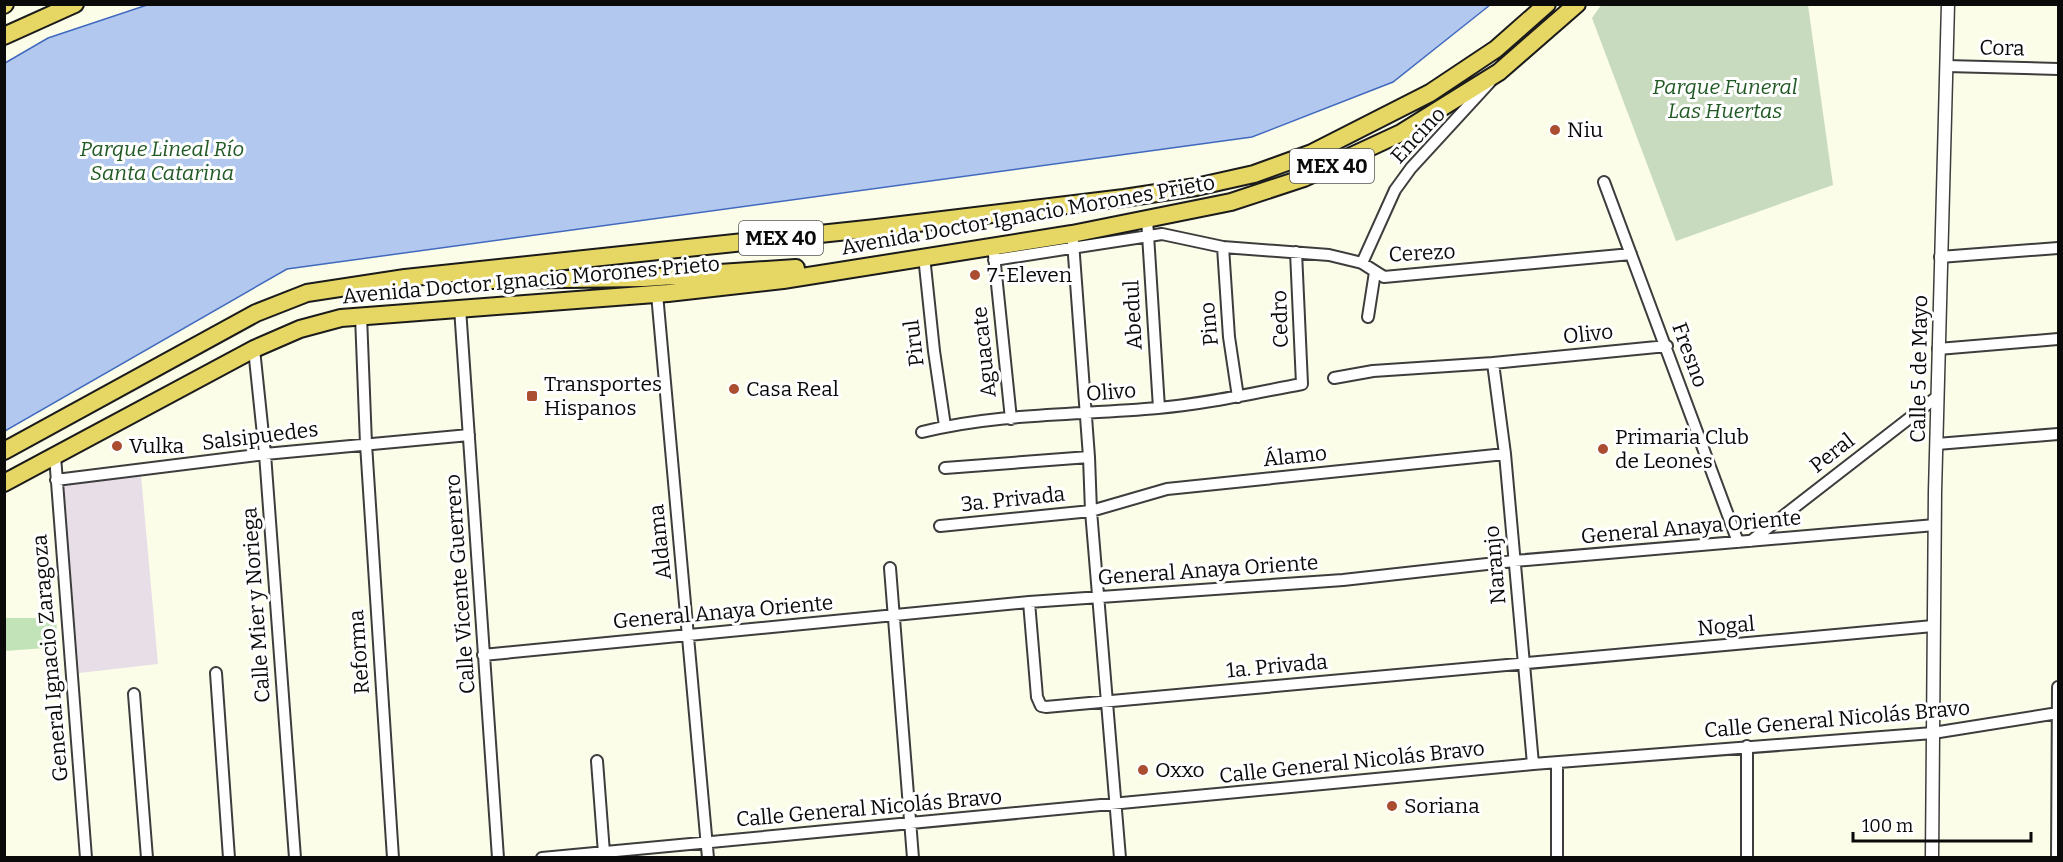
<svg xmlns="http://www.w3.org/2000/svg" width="2063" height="862" viewBox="0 0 2063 862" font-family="Bitter,serif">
	<rect width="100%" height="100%" fill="#fbfde9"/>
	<path fill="#e8dee7" d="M141 475 158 664 79 673 63 484Z"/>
	<path fill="#c2e3b7" d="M5 618H56L58 647 5 651Z"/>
	<path fill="#c9dbbe" d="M1601 5H1808L1833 185 1676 241 1592 18Z"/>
	<path fill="#b3c8ef" stroke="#416abe" stroke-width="1.5" d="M150 4H1490V5L1393 82 1252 137 287 269 5 431V63L48 38Z"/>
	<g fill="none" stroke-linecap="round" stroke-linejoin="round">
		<defs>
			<path id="minor" d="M1946 66 2058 69
				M1604 182 1738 542
				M1147 219 1159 408
				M1073 242 1089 457 1091 511 1120 858
				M1223 247 1229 337 1238 397
				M994 255 1011 419
				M924 256 934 351 945 426
				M1940 257 2058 248
				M994 260 1162 234 1223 247 1329 255 1362 263 1384 277 1631 254
				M1362 263 1395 190 1411 168 1490 82
				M657 294 708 858
				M460 308 498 858
				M361 316 366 444 393 858
				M1368 317 1375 272
				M254 349 265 454 295 858
				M1938 349 2058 339
				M1493 363 1505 454 1533 764
				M1334 378 1373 371 1493 363 1667 346
				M922 432C998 413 1079 415 1158 408 1206 404 1254 393 1302 384L1296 252
				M1937 444 2058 434
				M55 456 86 858
				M945 468 1089 457
				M56 480 265 454 469 435
				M940 526 1091 511 1167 489 1505 454
				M1751 541 1938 396
				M890 568 913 858
				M1029 602 1037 697 1041 706 1046 707 1933 626
				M483 655 1029 602 1343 580 1514 561 1935 525
				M216 673 229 858
				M134 694 147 858
				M1747 746V858
				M597 761 604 853
				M542 858 1533 764 1933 733 2058 713
				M1557 858V763
				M2057 858 2058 687"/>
			<path id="tertiary" d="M1932 858 1935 492 1948 4"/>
			<path id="trunk" d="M4 5 5 4
				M4 36 75 4
				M480 280 644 278 796 268
				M4 451 256 313 307 293 405 278 876 228 1124 198 1196 187 1254 174 1312 153 1430 93 1496 49 1547 4
				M4 483 254 349 300 329 341 318 668 293 783 280 1072 234 1231 202 1304 178 1401 133 1499 72 1577 4"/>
		</defs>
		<use href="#minor" stroke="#3d3d3d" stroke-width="14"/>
		<use href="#tertiary" stroke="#3d3d3d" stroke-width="15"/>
		<use href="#trunk" stroke="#1b1b1b" stroke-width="20"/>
		<use href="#minor" stroke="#fff" stroke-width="10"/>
		<use href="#tertiary" stroke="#fff" stroke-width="12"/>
		<use href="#trunk" stroke="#e6d664" stroke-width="16"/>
	</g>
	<g fill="#ab4d31" stroke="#fff" stroke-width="2">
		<circle cx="1555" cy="130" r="6"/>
		<circle cx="975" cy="275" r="6"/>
		<circle cx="734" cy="389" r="6"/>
		<rect x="526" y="390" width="12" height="12" rx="3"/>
		<circle cx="117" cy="446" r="6"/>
		<circle cx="1603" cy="449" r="6"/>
		<circle cx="1143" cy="770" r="6"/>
		<circle cx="1392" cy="806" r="6"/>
	</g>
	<g text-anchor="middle" stroke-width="6" stroke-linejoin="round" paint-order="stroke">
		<g fill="#fff" stroke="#545454" stroke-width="1.5">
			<rect x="1290" y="149" width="84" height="34" rx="4.5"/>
			<rect x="739" y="221" width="84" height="34" rx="4.5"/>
		</g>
		<g font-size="20" font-weight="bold" fill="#0a0a0a">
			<text x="1332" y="173">MEX 40</text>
			<text x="781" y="245">MEX 40</text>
		</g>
		<g font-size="21" fill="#0a0a0a" stroke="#fff">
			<text transform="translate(2002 48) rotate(1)" y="7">Cora</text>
			<text transform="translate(1418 135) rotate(-47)" y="7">Encino</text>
			<text transform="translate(1028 215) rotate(-10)" y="7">Avenida Doctor Ignacio Morones Prieto</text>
			<text transform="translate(1422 253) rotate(-3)" y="7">Cerezo</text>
			<text transform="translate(531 280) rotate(-5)" y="7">Avenida Doctor Ignacio Morones Prieto</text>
			<text transform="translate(1133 315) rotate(-93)" y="7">Abedul</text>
			<text transform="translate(1280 319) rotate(-92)" y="7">Cedro</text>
			<text transform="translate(1209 324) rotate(-95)" y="7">Pino</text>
			<text transform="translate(1588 334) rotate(-6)" y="7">Olivo</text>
			<text transform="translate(914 343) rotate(-97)" y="7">Pirul</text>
			<text transform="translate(984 352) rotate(-96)" y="7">Aguacate</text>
			<text transform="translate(1690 355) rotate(70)" y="7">Fresno</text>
			<text transform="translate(1919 369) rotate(-89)" y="7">Calle 5 de Mayo</text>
			<text transform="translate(1111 392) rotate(-4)" y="7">Olivo</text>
			<text transform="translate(260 436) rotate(-7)" y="7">Salsipuedes</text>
			<text transform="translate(1832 453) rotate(-38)" y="7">Peral</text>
			<text transform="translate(1295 456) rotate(-6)" y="7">Álamo</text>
			<text transform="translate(1013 499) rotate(-6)" y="7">3a. Privada</text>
			<text transform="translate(1691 527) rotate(-5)" y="7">General Anaya Oriente</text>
			<text transform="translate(660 542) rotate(-96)" y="7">Aldama</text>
			<text transform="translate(1495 565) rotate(-95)" y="7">Naranjo</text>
			<text transform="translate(1208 570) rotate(-4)" y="7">General Anaya Oriente</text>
			<text transform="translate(460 584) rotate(-94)" y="7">Calle Vicente Guerrero</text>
			<text transform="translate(256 605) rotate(-94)" y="7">Calle Mier y Noriega</text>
			<text transform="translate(723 612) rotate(-5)" y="7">General Anaya Oriente</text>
			<text transform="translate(1726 626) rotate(-5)" y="7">Nogal</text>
			<text transform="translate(359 652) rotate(-94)" y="7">Reforma</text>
			<text transform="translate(50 658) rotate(-95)" y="7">General Ignacio Zaragoza</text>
			<text transform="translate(1277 666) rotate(-5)" y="7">1a. Privada</text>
			<text transform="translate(1837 719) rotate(-5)" y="7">Calle General Nicolás Bravo</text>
			<text transform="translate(1352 762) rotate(-6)" y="7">Calle General Nicolás Bravo</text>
			<text transform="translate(869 808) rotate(-5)" y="7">Calle General Nicolás Bravo</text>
		</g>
		<g font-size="21" font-style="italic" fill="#225a26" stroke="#fff">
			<text x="1725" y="94">Parque Funeral<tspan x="1725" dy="24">Las Huertas</tspan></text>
			<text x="162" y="156">Parque Lineal Río<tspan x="162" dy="24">Santa Catarina</tspan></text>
		</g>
		<g font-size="21" fill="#0a0a0a" stroke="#fff" text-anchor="start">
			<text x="1567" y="137">Niu</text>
			<text x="987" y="282">7-Eleven</text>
			<text x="544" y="391">Transportes<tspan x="544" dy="24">Hispanos</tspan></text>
			<text x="746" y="396">Casa Real</text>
			<text x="1615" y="444">Primaria Club<tspan x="1615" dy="24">de Leones</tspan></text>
			<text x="129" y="453">Vulka</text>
			<text x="1155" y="777">Oxxo</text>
			<text x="1404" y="813">Soriana</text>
		</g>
	</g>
	<rect width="2063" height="862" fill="none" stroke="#0a0a0a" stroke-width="12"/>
	<path d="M1853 832v9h178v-9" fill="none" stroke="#0a0a0a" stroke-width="3"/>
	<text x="1862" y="832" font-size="18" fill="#0a0a0a" stroke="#ffffff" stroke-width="4.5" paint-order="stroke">100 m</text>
</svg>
